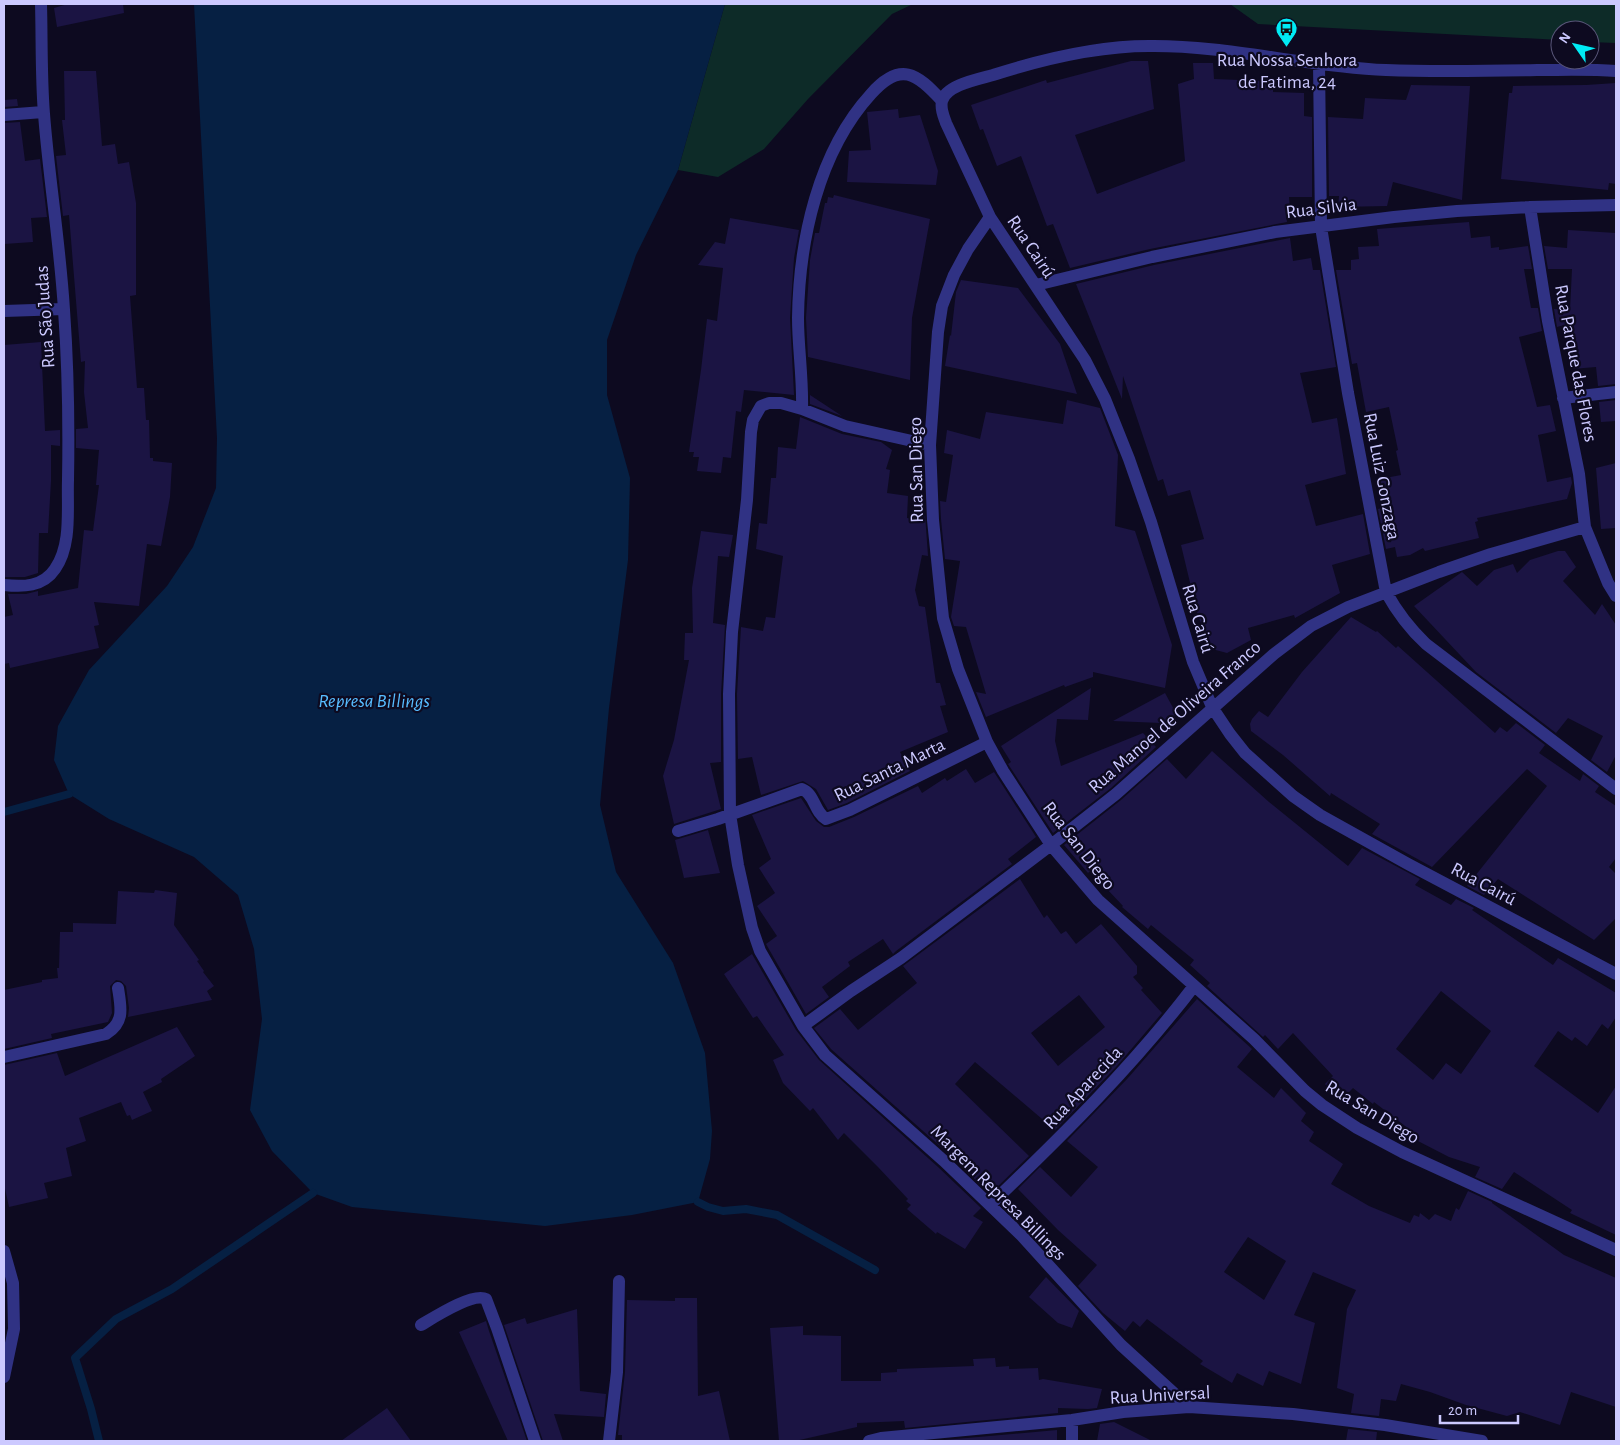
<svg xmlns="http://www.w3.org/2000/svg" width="1620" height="1445" viewBox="0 0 1620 1445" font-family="'Alegreya Sans',sans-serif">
	<rect width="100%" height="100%" fill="#0d0a20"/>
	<path fill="#0d2b28" d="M725 4H913L892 14 808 99 764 149 718 177 678 170Z
		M1230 4H1616V43L1590 42V30H1560V40L1258 24Z"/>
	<path fill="#062043" d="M194 4H725L678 170 636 255 607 340V395L630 478 628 560 609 708 600 805 616 872 673 963 705 1053 712 1131 710 1159 698 1202 632 1215 545 1226 352 1207 313 1193 272 1151 250 1110 262 1019 254 949 238 895 194 857 109 819 69 794 54 760 58 726 89 670 167 586 193 547 216 488 217 438Z"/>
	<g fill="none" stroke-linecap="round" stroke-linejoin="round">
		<path stroke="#062043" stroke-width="8" d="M4 812 69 794
			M698 1202 708 1207 723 1211 746 1209 777 1215 875 1270
			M99 1441 91 1409 75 1358 116 1319 172 1289 313 1193"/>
	</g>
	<path fill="#1b1443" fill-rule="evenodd" d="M68 4H123L124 13 57 27 54 8Z
		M1131 61H1148L1154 109 1075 135 1097 194 1185 161 1178 84 1194 79 1193 63H1213L1214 79 1265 81V83H1273V92L1304 93V116L1312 117V197H1289L1290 212H1286L1287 222 1150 249 1070 268 1053 224 1047 226 1021 156 997 166 983 129 980 130 971 105 1046 80 1047 83Z
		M64 71H96L102 146 115 144 118 164 129 162 136 203V295L130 296 137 388H144L146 420H149L150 458H153V461L172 463 170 497 161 546 147 544 139 606 94 602 99 625 94 626 99 648 10 668 9 663 4 664V617L13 615 8 594H26L38 591V596L78 588 84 530 93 531 99 485H96L99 450 76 448V429L88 428 84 392 85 361 81 362 69 215 63 216 56 156 66 155 62 120H65Z
		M1616 83V184L1609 183 1608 190 1501 179 1509 93H1512L1513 86 1586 85Z
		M1411 85 1470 86 1462 200 1393 182 1387 206 1338 207 1339 196H1329L1328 117 1363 119 1365 98 1406 100Z
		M17 99 18 106 4 107V100Z
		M898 109 899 118 920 115 938 171 936 185 847 182 849 151 871 150 867 112Z
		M20 122 25 161 40 159 47 217 31 218 33 242 4 244V123Z
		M834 195 930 219 912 318 910 380 808 357 806 318 810 260 815 233H819L825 203H827L828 197 833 198Z
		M730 218 799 230 794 258 790 318 794 395 744 390 741 412 736 411 731 458 723 457 721 473 697 471 699 457H693L694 452H689L701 370 707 319 717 321 723 268 698 265 715 242 725 244Z
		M1469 222 1471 238 1490 236 1491 248 1499 247V250L1528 246 1532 269H1524L1531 308H1538L1542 331 1519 337 1537 407 1550 405 1556 431 1538 435 1547 482 1571 477 1572 483 1567 499 1477 518 1478 521 1475 522 1479 538 1425 551 1423 548 1410 555 1397 557 1395 547 1386 549 1378 509 1386 507 1380 479 1401 475 1396 451 1398 450 1389 407 1366 412 1357 363 1352 364 1336 270H1351V260L1359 259 1358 247 1379 246 1377 229Z
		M1568 230 1616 233V384L1598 386 1596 367 1572 369 1564 325 1557 327 1554 309 1570 310 1572 269H1548L1544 246 1567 248Z
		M1290 238 1293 261 1311 258 1313 270H1320L1336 367 1300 373 1312 423 1337 418 1346 474 1305 485 1316 526 1363 514 1370 554 1332 565 1340 593 1295 618 1294 615 1248 628 1251 640 1227 653 1212 649 1198 616 1181 545 1204 539 1190 490 1168 496 1163 479 1158 481 1123 376 1122 399 1076 284 1154 265Z
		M961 280 1018 288 1060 344 1077 394 945 366 950 335 951 336 956 292Z
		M41 342 45 431 60 430V446L51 445V481L48 533H39L38 573 25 577H5L4 345Z
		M810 395 842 416 810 404Z
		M1067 400 1100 408 1118 455 1115 526 1135 531 1172 645 1165 688 1093 672V677L1065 687 1064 685 986 717 976 692 986 694 966 627 954 626 951 617 960 561 945 559 941 519 940 501 946 502 953 455 944 453 947 430 980 439 986 412 1063 424Z
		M1616 400V421L1601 422 1599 402Z
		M800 417 842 434 881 442 892 450 886 469 890 470 887 493 908 496 907 518 924 520 925 514 928 556 922 555 915 590 919 606 925 607 936 683H940L946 705 940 706 948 732 900 752 910 771 847 803 828 810 816 789 803 781 761 795 752 757 738 759 737 694 741 627 763 631 766 617 775 618 783 556 756 549 759 523 767 524 771 478H776L778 447 796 449Z
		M1616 463V528L1601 529 1596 468Z
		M701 531 733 535 729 557 718 556 713 623 725 625 721 694V762L710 763 721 809 674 824 663 776 674 740 689 660H684L685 633H693L692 588Z
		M1558 551H1565L1576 567 1563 581 1595 615 1602 604 1616 625V755L1607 772 1591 760 1603 736 1568 718 1556 733 1476 672 1414 606 1462 572 1477 586 1494 570 1513 564 1517 573 1530 560Z
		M1351 617 1376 632 1377 631 1396 648 1398 646 1495 733 1500 727 1507 732 1516 723 1545 745 1539 753 1580 781 1583 774 1599 786 1595 792 1616 806V858L1609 867 1616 874V918L1594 940 1498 879 1484 895 1467 886 1547 786 1527 769 1432 867 1372 834 1380 824 1331 793 1330 796 1283 755 1251 731 1250 724 1252 719 1259 711 1268 717 1302 672Z
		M1091 688 1088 720 1057 719 1055 741 1061 766 1143 733 1156 747 1111 788 1053 833 1010 767 1008 764 1011 762 1001 746Z
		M1165 693 1177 715 1161 723 1113 721Z
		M1212 751 1269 802 1348 866 1362 848 1420 879 1415 885 1451 905 1456 899 1474 908 1472 910 1553 965 1558 958 1616 993V1017L1608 1029 1602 1024 1587 1046 1575 1037 1572 1041 1558 1031 1534 1066 1598 1113 1616 1086V1235L1570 1213 1572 1210 1514 1172 1502 1189 1475 1177 1480 1167 1449 1157 1416 1140 1418 1136 1374 1102 1373 1104 1353 1088 1340 1101 1325 1084 1333 1076 1293 1033 1278 1049 1265 1035 1263 1037 1207 986 1210 983 1190 965 1194 960 1151 925 1148 929 1122 907 1123 906 1090 871 1088 873 1064 845 1121 800 1167 759 1186 779ZM1441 991 1491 1031 1461 1074 1446 1063 1433 1080 1396 1049Z
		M966 769 975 783 994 772 1036 837 1008 859 1012 864 896 951 893 954 883 939 848 962 850 966 822 987 829 997 806 1014 766 944 777 936 757 906 775 893 759 868 771 859 752 815 801 798 816 821 824 827H829L854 817 918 786 922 793 945 778 947 781Z
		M708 830 720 873 684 878 675 840Z
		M1020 879 1044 918 1047 915 1061 934 1066 931 1076 944 1101 924 1137 966V974L1133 977 1143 988 1141 990 1162 1013 1116 1067 1055 1130 975 1062 955 1084 1029 1156 990 1194 950 1155 831 1049 814 1028 840 1009 858 1030 917 983 903 966ZM1079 995 1105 1027 1058 1066 1031 1033Z
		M155 890 177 893 174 925 199 960 197 961 204 971 203 972 214 986 207 991 212 1000 128 1017 129 1008 126 986 121 981 116 980 110 986 112 1013 108 1022 51 1034 52 1038 4 1049V990L42 982V980L58 978 57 968H59L60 932H73V923L116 924 118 891 154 893Z
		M752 954 796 1030 819 1060 938 1167 981 1208 973 1216 983 1222 965 1249 937 1232 936 1234 907 1209 911 1205 906 1201 908 1199 878 1167 844 1133 838 1140 813 1108 810 1111 783 1083 773 1060 784 1055 757 1016 753 1018 724 974Z
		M1197 999 1252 1049 1237 1067 1274 1098 1281 1088 1306 1113 1301 1121 1314 1132 1309 1141 1343 1164 1331 1184 1369 1206 1410 1223 1414 1215 1419 1217 1420 1213 1429 1220 1435 1214 1451 1221 1456 1208 1459 1210 1468 1191 1492 1202V1203L1564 1255 1616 1278V1407L1571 1392 1560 1425 1520 1412 1507 1416 1466 1405 1430 1392 1401 1384 1396 1401 1381 1399 1379 1416 1351 1413 1354 1394 1337 1388 1347 1309 1356 1290 1313 1272 1294 1315 1315 1323 1301 1384 1269 1371 1263 1386 1237 1373 1232 1383 1200 1364 1203 1361 1147 1319 1140 1327 1133 1321 1125 1331 1103 1313 1078 1286 1097 1265 1058 1230 1018 1189 1040 1167 1071 1197 1098 1167 1067 1141 1128 1078ZM1248 1237 1286 1261 1264 1300 1224 1272Z
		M177 1027 195 1056 161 1079 162 1082 143 1092 152 1111 132 1120 130 1115 127 1116 121 1102 79 1118 86 1141 66 1148 72 1176 44 1183 48 1198 9 1207 4 1184V1065L57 1053 65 1076Z
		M1046 1277 1079 1311 1072 1328 1058 1323 1029 1297Z
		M675 1298H697L698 1396 719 1391 730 1441H622V1435H618L625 1372 627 1300 675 1301Z
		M577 1309 580 1391 606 1394 604 1417 554 1414 563 1441H543L504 1325 525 1318 527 1324Z
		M486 1321 489 1331 527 1441H508L459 1332Z
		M803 1326V1335L841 1336V1381H881V1373L897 1372V1369L974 1366 973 1359 995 1358 996 1367 1009 1366V1369L1038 1368 1039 1380 1043 1379 1102 1389 1097 1408 1088 1409 1058 1408V1413L905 1428 904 1421 857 1423V1427L795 1441H779L770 1328Z
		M387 1408 411 1441H341Z
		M1114 1422 1152 1441H1097L1100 1424Z
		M1348 1429 1377 1432 1376 1441H1346Z
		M1057 1430V1441H933Z"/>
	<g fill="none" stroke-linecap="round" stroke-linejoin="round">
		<path stroke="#303284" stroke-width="12" d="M1319 64 1321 227 1348 393 1386 592C1397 612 1409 628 1426 644L1616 789
			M1616 71C1590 69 1563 70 1537 70 1487 71 1436 72 1386 70 1306 67 1228 45 1149 46 1097 46 1043 59 993 75 979 79 946 85 942 101 940 109 944 117 946 123L990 217 1085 360 1105 399 1129 459 1151 522 1193 662 1212 707 1230 734 1245 753 1293 796 1320 815 1408 864 1616 974
			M4 115 43 112
			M1530 207 1548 321 1579 474 1585 527 1608 583 1616 596
			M990 217 968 249 954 275 942 306 938 332 930 445 933 520 943 618 958 669 987 742 1003 771 1051 845 1098 900 1254 1039 1305 1091 1322 1105 1357 1128 1402 1152 1616 1250
			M1036 285 1152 257 1275 232 1394 217 1457 211 1530 207 1616 205
			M4 311 64 309
			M1563 398 1616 392
			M802 409 781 403H769L761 406 753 420 751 432 747 500 732 632 729 694 730 814 738 865 752 928 760 951 803 1026 825 1055 944 1161 1022 1236 1121 1345 1189 1407
			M930 445 845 426 802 409C803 378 798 348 798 318 799 241 818 152 871 94 900 61 917 73 942 101
			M4 585C23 587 43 587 55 569 72 545 67 509 68 480 69 424 68 366 64 310 60 244 49 179 44 114 41 77 42 40 41 4
			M678 831 718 819 802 789C815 794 814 812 826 819L850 810 987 742
			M803 1026 851 991 901 958 1051 845 1116 794 1274 654 1311 626 1348 607 1439 572 1491 554 1585 527
			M4 1057 106 1034C125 1022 121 1008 118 988
			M990 1205C1062 1136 1133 1066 1194 986
			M4 1251 13 1283 14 1329 4 1377
			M421 1325C433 1318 473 1292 486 1299L497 1328 535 1441
			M609 1441 617 1372 619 1281
			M869 1441 881 1438 1072 1420 1123 1412 1189 1407 1293 1414 1385 1425 1482 1441
			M1072 1441V1420"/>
	</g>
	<defs>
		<symbol id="bus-pin" viewBox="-11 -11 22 30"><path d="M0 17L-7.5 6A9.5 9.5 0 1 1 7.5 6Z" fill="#00ebf4" stroke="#0d0a20"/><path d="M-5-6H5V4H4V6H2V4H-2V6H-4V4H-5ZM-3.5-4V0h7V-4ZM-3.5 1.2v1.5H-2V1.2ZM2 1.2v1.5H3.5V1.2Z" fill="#111"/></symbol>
	</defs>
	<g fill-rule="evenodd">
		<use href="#bus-pin" x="1274" y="16" width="25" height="34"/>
	</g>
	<g text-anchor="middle" stroke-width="4.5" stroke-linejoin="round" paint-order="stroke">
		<g font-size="19" fill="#ccc9ff" stroke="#0d0a20">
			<text x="1287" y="66">Rua Nossa Senhora<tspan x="1287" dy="22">de Fatima, 24</tspan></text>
		</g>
		<g font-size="19" fill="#ccc9ff" stroke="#0d0a20">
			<text transform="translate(1321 207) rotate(-7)" y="7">Rua Silvia</text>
			<text transform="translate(1032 246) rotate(56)" y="7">Rua Cairú</text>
			<text transform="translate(44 317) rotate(-94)" y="7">Rua São Judas</text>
			<text transform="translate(1577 363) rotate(79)" y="7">Rua Parque das Flores</text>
			<text transform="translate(915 470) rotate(-91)" y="7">Rua San Diego</text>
			<text transform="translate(1383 476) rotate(79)" y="7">Rua Luiz Gonzaga</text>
			<text transform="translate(1199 618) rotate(73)" y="7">Rua Cairú</text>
			<text transform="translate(1174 716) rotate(-41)" y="7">Rua Manoel de Oliveira Franco</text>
			<text transform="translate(889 769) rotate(-26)" y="7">Rua Santa Marta</text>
			<text transform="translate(1080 845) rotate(52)" y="7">Rua San Diego</text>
			<text transform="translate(1484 883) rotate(28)" y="7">Rua Cairú</text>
			<text transform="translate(1082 1087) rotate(-47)" y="7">Rua Aparecida</text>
			<text transform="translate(1373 1111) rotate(31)" y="7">Rua San Diego</text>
			<text transform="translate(999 1192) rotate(45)" y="7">Margem Represa Billings</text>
			<text transform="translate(1160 1394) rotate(-3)" y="7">Rua Universal</text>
		</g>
		<g font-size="20" font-style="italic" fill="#57bcff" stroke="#0d0a20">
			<text x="374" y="707">Represa Billings</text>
		</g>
	</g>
	<rect width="1620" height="1445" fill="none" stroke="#ccc9ff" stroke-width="10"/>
	<g transform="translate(1575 45) rotate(304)"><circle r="24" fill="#0d0a20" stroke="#595679"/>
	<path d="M0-4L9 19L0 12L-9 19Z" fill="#00ebf4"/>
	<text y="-8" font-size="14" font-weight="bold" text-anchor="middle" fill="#ccc9ff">N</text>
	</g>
	<path d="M1440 1415v8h78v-8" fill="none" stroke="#ccc9ff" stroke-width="2.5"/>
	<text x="1448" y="1415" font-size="15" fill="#ccc9ff" stroke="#0d0a20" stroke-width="4" paint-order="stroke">20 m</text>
</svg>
